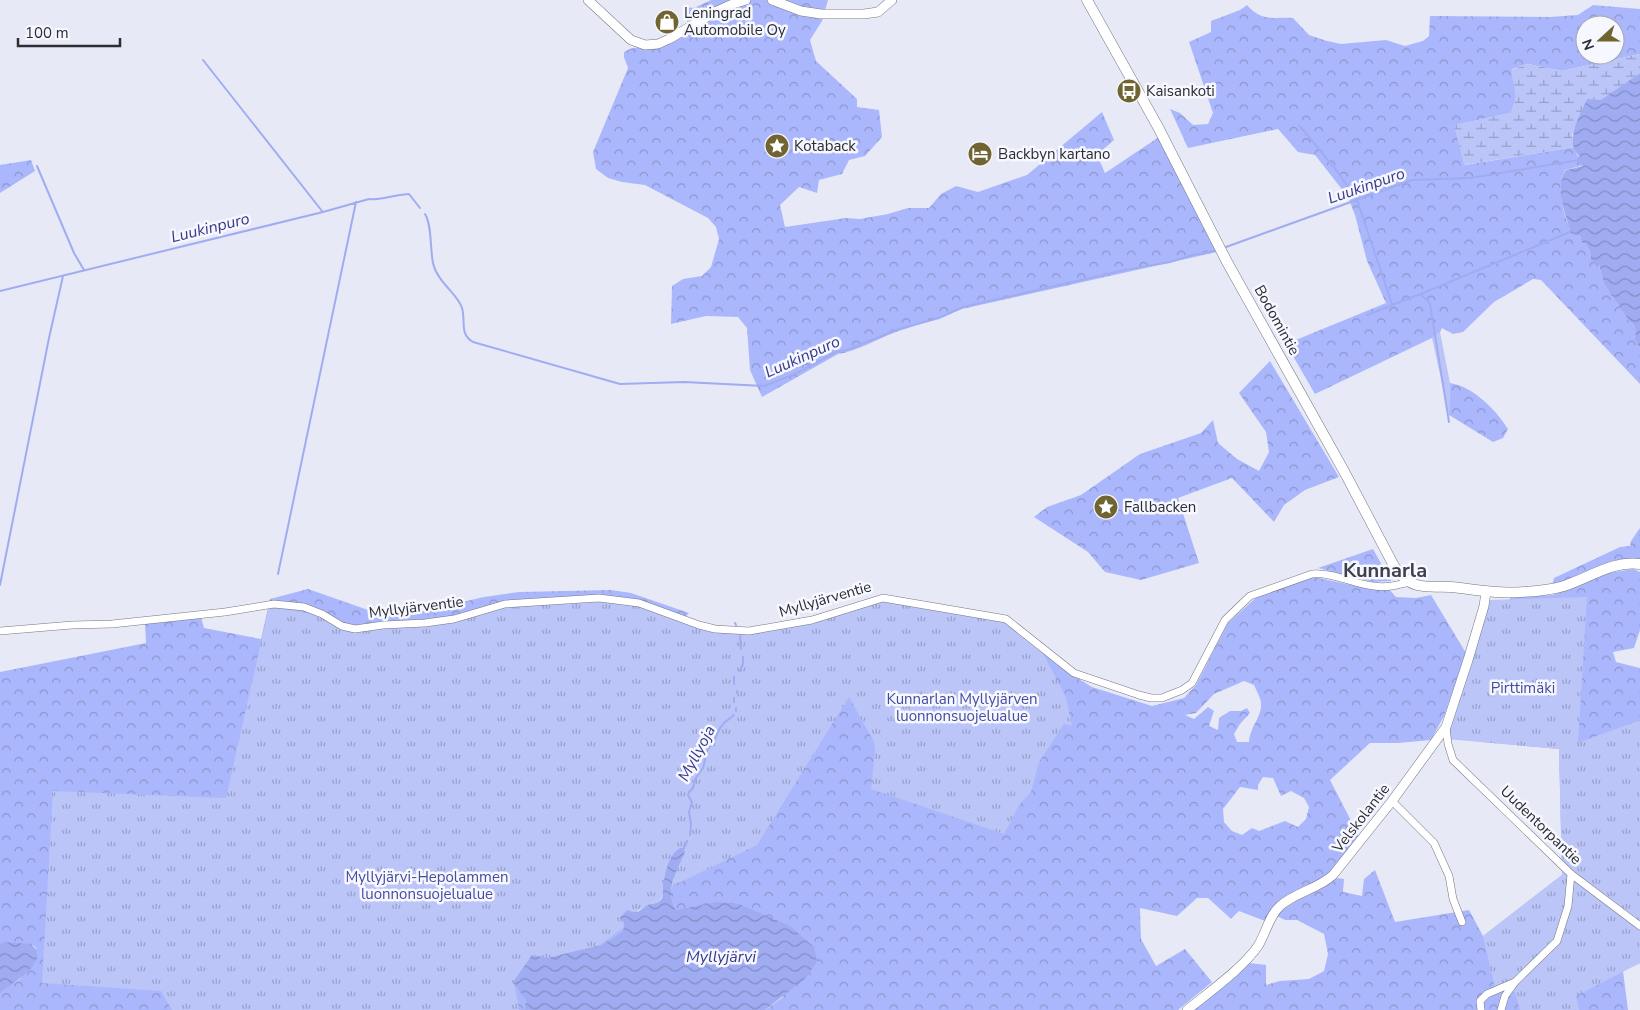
<svg xmlns="http://www.w3.org/2000/svg" width="1640" height="1010" viewBox="0 0 1640 1010" font-family="'Nunito Sans',sans-serif">
	<defs>
		<pattern id="forest-crowns" width="20" height="18" patternUnits="userSpaceOnUse" patternTransform="scale(1.25)"><rect width="20" height="18" fill="#abb7fc"/><path d="M2 6a3 3 0 1 1 6 0M12 15a3 3 0 1 1 6 0" fill="none" stroke="#8b95cd"/></pattern>
		<pattern id="wetland-marsh" width="20" height="14" patternUnits="userSpaceOnUse" patternTransform="scale(1.25)"><rect width="20" height="14" fill="#bbc5f8"/><path d="M1 5h8M5 5V1M11 12h8M15 12V8" fill="none" stroke="#98a0c9"/></pattern>
		<pattern id="park-tufts" width="24" height="20" patternUnits="userSpaceOnUse" patternTransform="scale(1.25)"><rect width="24" height="20" fill="#bbc5f8"/><path d="M3 7l-1-3M5 7V3M7 7l1-3M15 17l-1-3M17 17v-4M19 17l1-3" fill="none" stroke="#98a0c9"/></pattern>
		<pattern id="water-waves" width="16" height="10" patternUnits="userSpaceOnUse" patternTransform="scale(1.25)"><rect width="16" height="10" fill="#a0acf1"/><path d="M0 5q4-4 8 0t8 0" fill="none" stroke="#838cc4"/></pattern>
	</defs>
	<rect width="100%" height="100%" fill="#e7eaf6"/>
	<path fill="#bbc5f8" d="M1440 332 1450 383 1449 415 1432 338Z"/>
	<path fill="url(#forest-crowns)" fill-rule="evenodd" d="M711 0H828L822 21 810 40 816 61 857 99V107L879 110 882 137 865 156 849 160 842 174 819 180 817 193 799 187 780 205 785 227 846 218 860 219 888 214 908 208H929L941 194 956 186 978 192 1027 175 1102 112 1114 140 1097 155 1105 173 1159 137 1217 252 962 309C940 319 918 324 896 332 877 339 858 351 838 354L762 397 750 370 747 328 738 317 706 316 671 324 672 286 683 279 702 276 711 267 719 239 716 227 708 218 645 185 622 182 608 178 596 169 593 152 628 68 624 57V52C637 44 639 50 651 48 664 47 677 39 688 33L686 7 694 8Z
		M1247 5C1262 22 1273 17 1293 18L1309 35 1327 41 1341 44 1386 40 1405 46 1423 41 1429 36 1430 16 1550 17 1578 15 1593 5 1640 9V54L1562 71 1528 64 1512 69 1516 97 1511 113 1455 125 1465 165 1574 147 1577 155 1580 158H1578L1584 165 1565 170C1564 174 1561 177 1561 181 1559 196 1565 231 1580 236L1582 243 1586 244 1591 254 1592 262H1596L1599 265 1604 284 1629 321C1637 327 1636 331 1634 340L1640 348V384L1541 280 1533 279 1494 302 1463 332 1453 334 1442 328 1440 332 1432 338 1315 394 1286 344 1386 303 1367 261 1355 215 1348 197 1315 155 1298 152 1278 129 1188 148 1170 109 1180 113 1193 125 1208 124 1213 113 1189 42 1211 32V21L1240 10ZM1585 25H1615V55H1585Z
		M31 160 35 171 0 193V165Z
		M1270 361 1339 477 1305 490 1284 505 1274 522 1232 478 1178 498 1199 563 1141 580 1105 572 1088 552 1034 517 1047 507 1081 495 1140 454 1201 433 1213 420 1218 443 1237 459 1259 471 1269 452 1266 432 1239 393Z
		M1450 383C1474 387 1496 410 1508 429L1503 438 1493 442 1449 415Z
		M1640 528V561L1552 585 1554 578 1620 547 1630 546 1631 541Z
		M1373 549 1391 581 1373 582 1318 568Z
		M1633 569 1640 572V630L1634 648 1613 652 1616 662 1640 668V963L1623 971 1628 1010H1193L1249 963 1266 965V985L1280 981 1309 979 1324 971 1328 954 1324 934 1297 920H1285L1277 916C1293 898 1319 894 1337 878L1344 879 1343 892 1362 896 1364 879 1375 870 1395 922 1469 910 1483 936 1562 875 1559 749 1483 742 1500 632 1510 598 1552 595 1609 573Z
		M1314 577 1370 589H1389L1396 597 1416 598 1431 595 1466 653 1444 716 1431 740 1398 743H1370L1330 780 1359 836 1330 872 1323 879 1265 921 1239 911 1231 919 1208 898H1197L1177 916 1140 908 1141 939 1156 966 1185 949 1212 982 1178 1010H765L783 997 682 910H676C669 899 670 890 675 877L624 923 623 931 601 945 547 958 526 1000 524 1010H0V993L10 984 20 979 38 956C37 940 27 945 17 944 10 944 6 942 0 944V672L146 643 145 624 201 617 204 628 261 639 270 599 308 589 371 611 410 614 484 597 519 592 611 590 631 593 689 613 680 623 712 632 1008 624 1064 670 1092 687 1152 706 1184 698 1196 685 1228 623 1259 595ZM1244 681 1254 685C1256 690 1261 698 1261 704 1262 717 1249 728 1249 742H1237L1234 734 1240 724 1250 713 1247 708 1241 711H1230L1219 718 1218 730 1209 726 1214 711 1208 707 1194 719 1185 715 1196 713 1214 694ZM1263 777 1273 778 1281 796 1291 791 1304 798 1309 807 1306 819 1298 827 1285 821 1259 831 1252 828 1242 835 1232 831 1224 822 1223 809 1240 787 1258 790V785Z"/>
	<path fill="url(#wetland-marsh)" d="M1640 54V73L1601 101 1572 134 1574 147 1464 165 1454 125 1511 113 1516 97 1511 70 1528 64 1562 71Z"/>
	<path fill="url(#park-tufts)" d="M1587 597 1578 743 1640 720V963L1576 996 1579 1010H1520L1515 992 1495 988 1483 936 1562 875 1559 749 1446 739 1489 600Z
		M881 598 1005 621 1042 652 1066 697 1072 726 1064 724 1039 762 1031 792 1019 805 1004 834 871 789 875 751 874 742 849 697 757 845 681 882 673 884 675 877 666 869C665 878 665 894 660 900 656 904 653 903 649 905 640 908 624 918 623 928L594 949 547 958 532 955 514 982 519 1010H172L161 991 42 983 53 791 226 798 269 607 313 614 347 632 352 633 381 627 422 623 499 608 615 599 706 627 776 628Z"/>
	<path fill="url(#water-waves)" d="M1640 73V348L1634 340C1636 331 1637 327 1629 321L1604 284 1599 265 1591 261V254L1586 244 1582 243 1580 236 1571 233C1566 215 1553 187 1566 170L1583 166 1579 162 1578 158 1580 157C1563 142 1580 116 1587 99L1601 100Z
		M680 848H684L685 852C677 871 664 891 676 910L717 902 739 904 790 926 814 947 817 961 806 978 765 1010H524L526 1000 513 982 532 955 547 958 601 945 623 931 624 923 620 918 627 910C640 915 638 910 648 905 653 903 659 904 662 898 663 896 663 890 663 887 665 874 668 855 680 848Z
		M5 942 31 944 37 950 38 956C30 976 15 980 0 993V944Z"/>
	<g fill="none" stroke-linecap="round" stroke-linejoin="round">
		<path stroke="#a0acf1" stroke-width="2" d="M203 60 322 211
			M1299 125 1337 171 1357 200 1392 304
			M37 166 74 253 84 270
			M425 214C432 225 430 249 433 263 437 282 458 294 462 308 466 321 459 334 473 342L620 384 684 382 764 386 793 375 836 352 847 350 899 329 939 318 963 307 1125 270 1170 262 1193 255 1214 251
			M1226 247 1412 180 1470 178 1579 160
			M0 291 323 212 369 199C375 201 399 194 409 194L420 208
			M1421 295 1427 300 1430 304 1449 422
			M1367 315 1423 293 1570 232
			M278 574 356 202
			M0 585 49 338 63 276
			M735 623 736 625
			M740 636 741 649
			M740 671 743 664V657
			M734 677V684
			M737 691V693
			M734 702V698
			M736 708V711
			M690 835 691 824 689 812 692 802 688 795 689 792 693 788 695 779 703 768 707 751 715 739 720 728 724 723 734 715
			M684 848 687 841"/>
		<defs>
			<path id="minor" d="M0 631 72 625 112 624 225 612 274 604 304 607 322 614 342 626 355 629 383 625 425 623 454 619 505 604 599 598 639 603 699 625 715 629 749 631 812 620 883 598 1006 619 1074 673 1139 695 1151 698H1162L1182 690 1192 683 1225 620 1250 596 1312 574C1333 572 1353 584 1374 586 1387 588 1398 585 1410 582
				M1446 727 1448 744 1453 760 1571 874 1640 926
				M1392 801 1434 843 1449 876 1453 899 1462 922
				M1481 1010 1480 1001 1487 994 1515 982
				M1501 1010 1505 996 1515 982 1557 941 1568 906 1571 874"/>
			<path id="tertiary" d="M588 0 631 40 645 45 658 44 669 39 717 11 730 5 746 0
				M772 0 801 11 821 14H864L878 12 892 0
				M1187 1010C1209 992 1242 969 1258 946 1266 933 1269 916 1280 906 1296 892 1318 889 1333 875L1392 801 1446 727 1468 660 1484 606 1486 592"/>
			<path id="secondary" d="M1087 0 1158 127 1227 262 1345 473 1394 566C1400 574 1406 582 1417 585 1428 588 1440 586 1451 587 1462 588 1474 590 1485 591 1506 594 1544 592 1564 586 1589 578 1613 560 1640 564"/>
		</defs>
		<use href="#minor" stroke="#757782" stroke-width="8"/>
		<use href="#tertiary" stroke="#757782" stroke-width="10"/>
		<use href="#secondary" stroke="#757782" stroke-width="11"/>
		<use href="#minor" stroke="#fff" stroke-width="7"/>
		<use href="#tertiary" stroke="#fff" stroke-width="9"/>
		<use href="#secondary" stroke="#fff" stroke-width="10"/>
	</g>
	<defs>
		<symbol id="shop-disc" viewBox="-11 -11 22 22"><circle r="9.5" fill="#706431" stroke="#f6f7ff"/><path d="M-5-2.5h2.3a2.7 3.5 0 0 1 5.4 0H5L5.5 6h-11ZM-1.5-2.5h3a1.5 2.3 0 0 0-3 0Z" fill="#fff"/></symbol>
		<symbol id="bus-disc" viewBox="-11 -11 22 22"><circle r="9.5" fill="#706431" stroke="#f6f7ff"/><path d="M-5-6H5V4H4V6H2V4H-2V6H-4V4H-5ZM-3.5-4V0h7V-4ZM-3.5 1.2v1.5H-2V1.2ZM2 1.2v1.5H3.5V1.2Z" fill="#fff"/></symbol>
		<symbol id="sight-disc" viewBox="-11 -11 22 22"><circle r="9.5" fill="#706431" stroke="#f6f7ff"/><path d="M0-6L1.8-2.2L6-1.7L2.9 1.2L3.7 5.4L0 3.3L-3.7 5.4L-2.9 1.2L-6-1.7L-1.8-2.2Z" fill="#fff"/></symbol>
		<symbol id="hotel-disc" viewBox="-11 -11 22 22"><circle r="9.5" fill="#706431" stroke="#f6f7ff"/><path d="M-6-4.5h1.5V1H6V5H4.5V3h-9V5H-6ZM-4 0a1.8 1.8 0 1 1 3.6 0ZM.5 0V-2.5h3Q6-2.5 6 0Z" fill="#fff"/></symbol>
	</defs>
	<g fill-rule="evenodd">
		<use href="#shop-disc" x="653" y="8" width="28" height="28"/>
		<use href="#bus-disc" x="1115" y="77" width="28" height="28"/>
		<use href="#sight-disc" x="763" y="132" width="28" height="28"/>
		<use href="#hotel-disc" x="966" y="140" width="28" height="28"/>
		<use href="#sight-disc" x="1092" y="493" width="28" height="28"/>
	</g>
	<g text-anchor="middle" stroke-width="5" stroke-linejoin="round" paint-order="stroke">
		<g font-size="15" fill="#2c2d32" stroke="#f6f7ff" text-anchor="start">
			<text x="684" y="18">Leningrad<tspan x="684" dy="17">Automobile Oy</tspan></text>
			<text x="1146" y="96">Kaisankoti</text>
			<text x="794" y="151">Kotaback</text>
			<text x="998" y="159">Backbyn kartano</text>
			<text x="1124" y="512">Fallbacken</text>
		</g>
		<g font-size="15" fill="#2c2d32" stroke="#f6f7ff">
			<text transform="translate(1277 320) rotate(61)" y="5">Bodomintie</text>
			<text transform="translate(825 599) rotate(-16)" y="5">Myllyjärventie</text>
			<text transform="translate(416 607) rotate(-7)" y="5">Myllyjärventie</text>
			<text transform="translate(1361 818) rotate(-52)" y="5">Velskolantie</text>
			<text transform="translate(1541 825) rotate(44)" y="5">Uudentorpantie</text>
		</g>
		<g font-size="15" fill="#464d9e" stroke="#f6f7ff">
			<text x="1523" y="693">Pirttimäki</text>
			<text x="962" y="704">Kunnarlan Myllyjärven<tspan x="962" dy="17">luonnonsuojelualue</tspan></text>
			<text x="427" y="882">Myllyjärvi-Hepolammen<tspan x="427" dy="17">luonnonsuojelualue</tspan></text>
		</g>
		<g font-size="16" font-style="italic" fill="#373b8a" stroke="#f6f7ff">
			<text transform="translate(1366 185) rotate(-19)" y="6">Luukinpuro</text>
			<text transform="translate(210 227) rotate(-14)" y="6">Luukinpuro</text>
			<text transform="translate(802 356) rotate(-24)" y="6">Luukinpuro</text>
			<text transform="translate(696 753) rotate(-62)" y="6">Myllyoja</text>
			<text x="721" y="962">Myllyjärvi</text>
		</g>
		<g font-size="20" font-weight="bold" fill="#3e404a" stroke="#f6f7ff">
			<text x="1385" y="577">Kunnarla</text>
		</g>
	</g>
	<g transform="translate(1600 40) rotate(249)"><circle r="24" fill="#f6f7ff" stroke="#a5a6ad"/>
	<path d="M0-4L9 19L0 12L-9 19Z" fill="#706431"/>
	<text y="-8" font-size="14" font-weight="bold" text-anchor="middle" fill="#2c2d32">N</text>
	</g>
	<path d="M18 38v8h102v-8" fill="none" stroke="#2c2d32" stroke-width="2.5"/>
	<text x="25" y="38" font-size="15" fill="#2c2d32" stroke="#f6f7ff" stroke-width="4" paint-order="stroke">100 m</text>
</svg>
